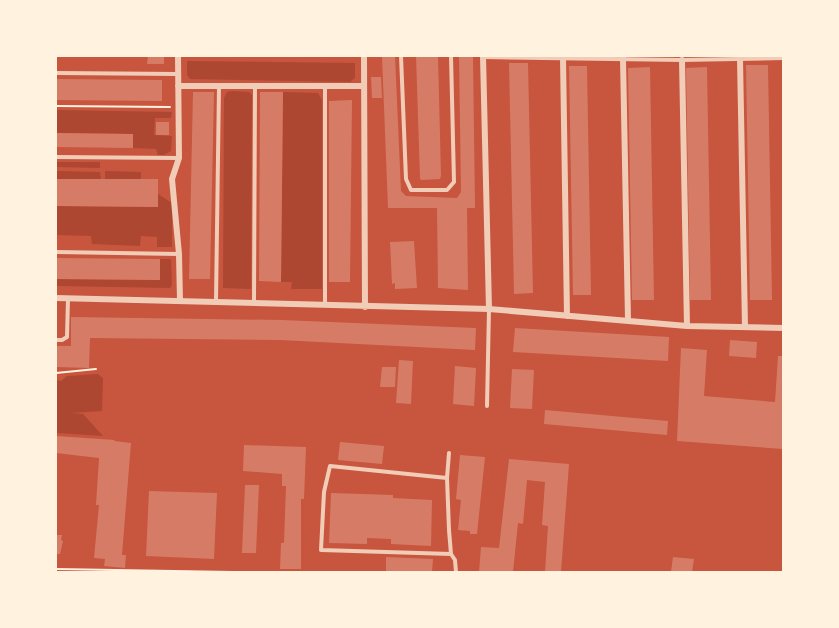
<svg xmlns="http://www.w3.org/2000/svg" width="839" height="628" viewBox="0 0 839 628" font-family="'Source Sans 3',sans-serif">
	<rect width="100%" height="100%" fill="#c8553d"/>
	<path fill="#ae4732" d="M187 61 355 63V78L350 82 190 79 187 75Z
		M233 91 249 92 252 95 251 289 223 288 224 98 227 92Z
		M283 92 318 93 322 100V289H291L292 282H281Z
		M56 110 172 112 171 118H155L154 135 172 136 171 151 164 155H158L156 149 133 148V134L56 133Z
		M57 162H100V168L56 167Z
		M57 171 100 172 101 179H57Z
		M105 171 141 172V179H105Z
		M158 194 172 203V247H157V237L141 236 140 246 92 244 91 236 56 235V206L157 207Z
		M160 259H171L172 285 170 288 56 286V279L159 280Z
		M98 374 103 378 102 411 71 413 83 414 103 436 56 433V380L61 381 67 376Z"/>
	<path fill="#d67c66" d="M148 56H164V64H147Z
		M382 56H395L401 191 406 196 457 198 461 192 459 56H473L475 208H467L468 290 438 288 437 208H388Z
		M416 56H438L441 176 440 179 421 180 420 178Z
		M509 63H528L533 293 514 294Z
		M746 65H768L772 300H750Z
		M569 66H587L591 295H573Z
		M650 67 654 300H632L628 68Z
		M707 67 711 300H690L686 68Z
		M371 77H381L382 98H372Z
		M56 79 162 80V101L56 100Z
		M193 92H214L210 279H189Z
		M260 92H283L281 282 259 281Z
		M352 100 350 282H329V101Z
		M156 122H169V135H156Z
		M56 133 133 134V148L56 147Z
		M56 179H158V207L56 206Z
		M414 241 417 288 395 289V283L392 284 390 242Z
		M56 258 160 259V280L56 279Z
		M71 317 282 320 476 328 475 350 280 340 90 338 89 368 56 367V346H71Z
		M515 328 669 337 668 361 513 352Z
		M730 340 757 342 756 358 729 356Z
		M681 348 707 350 704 396 775 402 778 356H783V449L677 441Z
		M399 360 413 361 411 404 396 403Z
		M455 366 476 368 474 406 453 404Z
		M382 367H396L395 387H380Z
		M512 369 534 370 532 409 510 408Z
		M545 410 668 421 667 435 544 424Z
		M56 436 115 440 114 441 131 443 122 555H126L125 568 104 566 105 559 94 558 99 505H96L99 458 56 453Z
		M340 442 384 446 382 464 338 460Z
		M244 445 306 447 304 499H301V569H280L281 543H284L286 486H282V474L243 471Z
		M460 455 485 457 477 534H470V531L458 530 461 500 456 499Z
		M509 459 569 464 561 572H545L548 526 542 525 545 482 527 480 523 524 518 523 513 572H479L481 547 499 548Z
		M245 485H259L256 553H242Z
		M149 491 217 493 214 559 146 556Z
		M331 493 393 495V498L432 500 431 546 391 544V539L367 538V544L329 543Z
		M56 535H62L61 540 63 541 60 554H56Z
		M386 557 433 559 432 572H386Z
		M673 557 694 559 692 572H671Z"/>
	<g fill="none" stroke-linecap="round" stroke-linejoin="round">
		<path stroke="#fff3e0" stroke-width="2" d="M56 106 170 107
			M56 373 96 369
			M56 569 233 572"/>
		<path stroke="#f1ccb7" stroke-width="4" d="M401 56 406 179 411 190H447L454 182 451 56
			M483 57 682 60 784 58
			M56 73 178 74
			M325 87V305
			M56 157 179 158
			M56 252 179 254
			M216 301 219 86
			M254 302 255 88
			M56 340H62L67 337 68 299
			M487 406 489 309
			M449 453 447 478 449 530 451 554 455 560 456 572
			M447 478 330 466 324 492 321 550 451 554"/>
		<path stroke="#f1ccb7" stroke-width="6" d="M178 56 179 158 172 179 179 254 180 301
			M364 56 365 307
			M483 56 489 309
			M563 58 567 316
			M623 59 628 320
			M740 59 745 327
			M682 60 687 326
			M178 86H364
			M56 298 489 309 687 326 784 328"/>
	</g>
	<rect width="839" height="628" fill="none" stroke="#fff3e0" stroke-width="114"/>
</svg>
